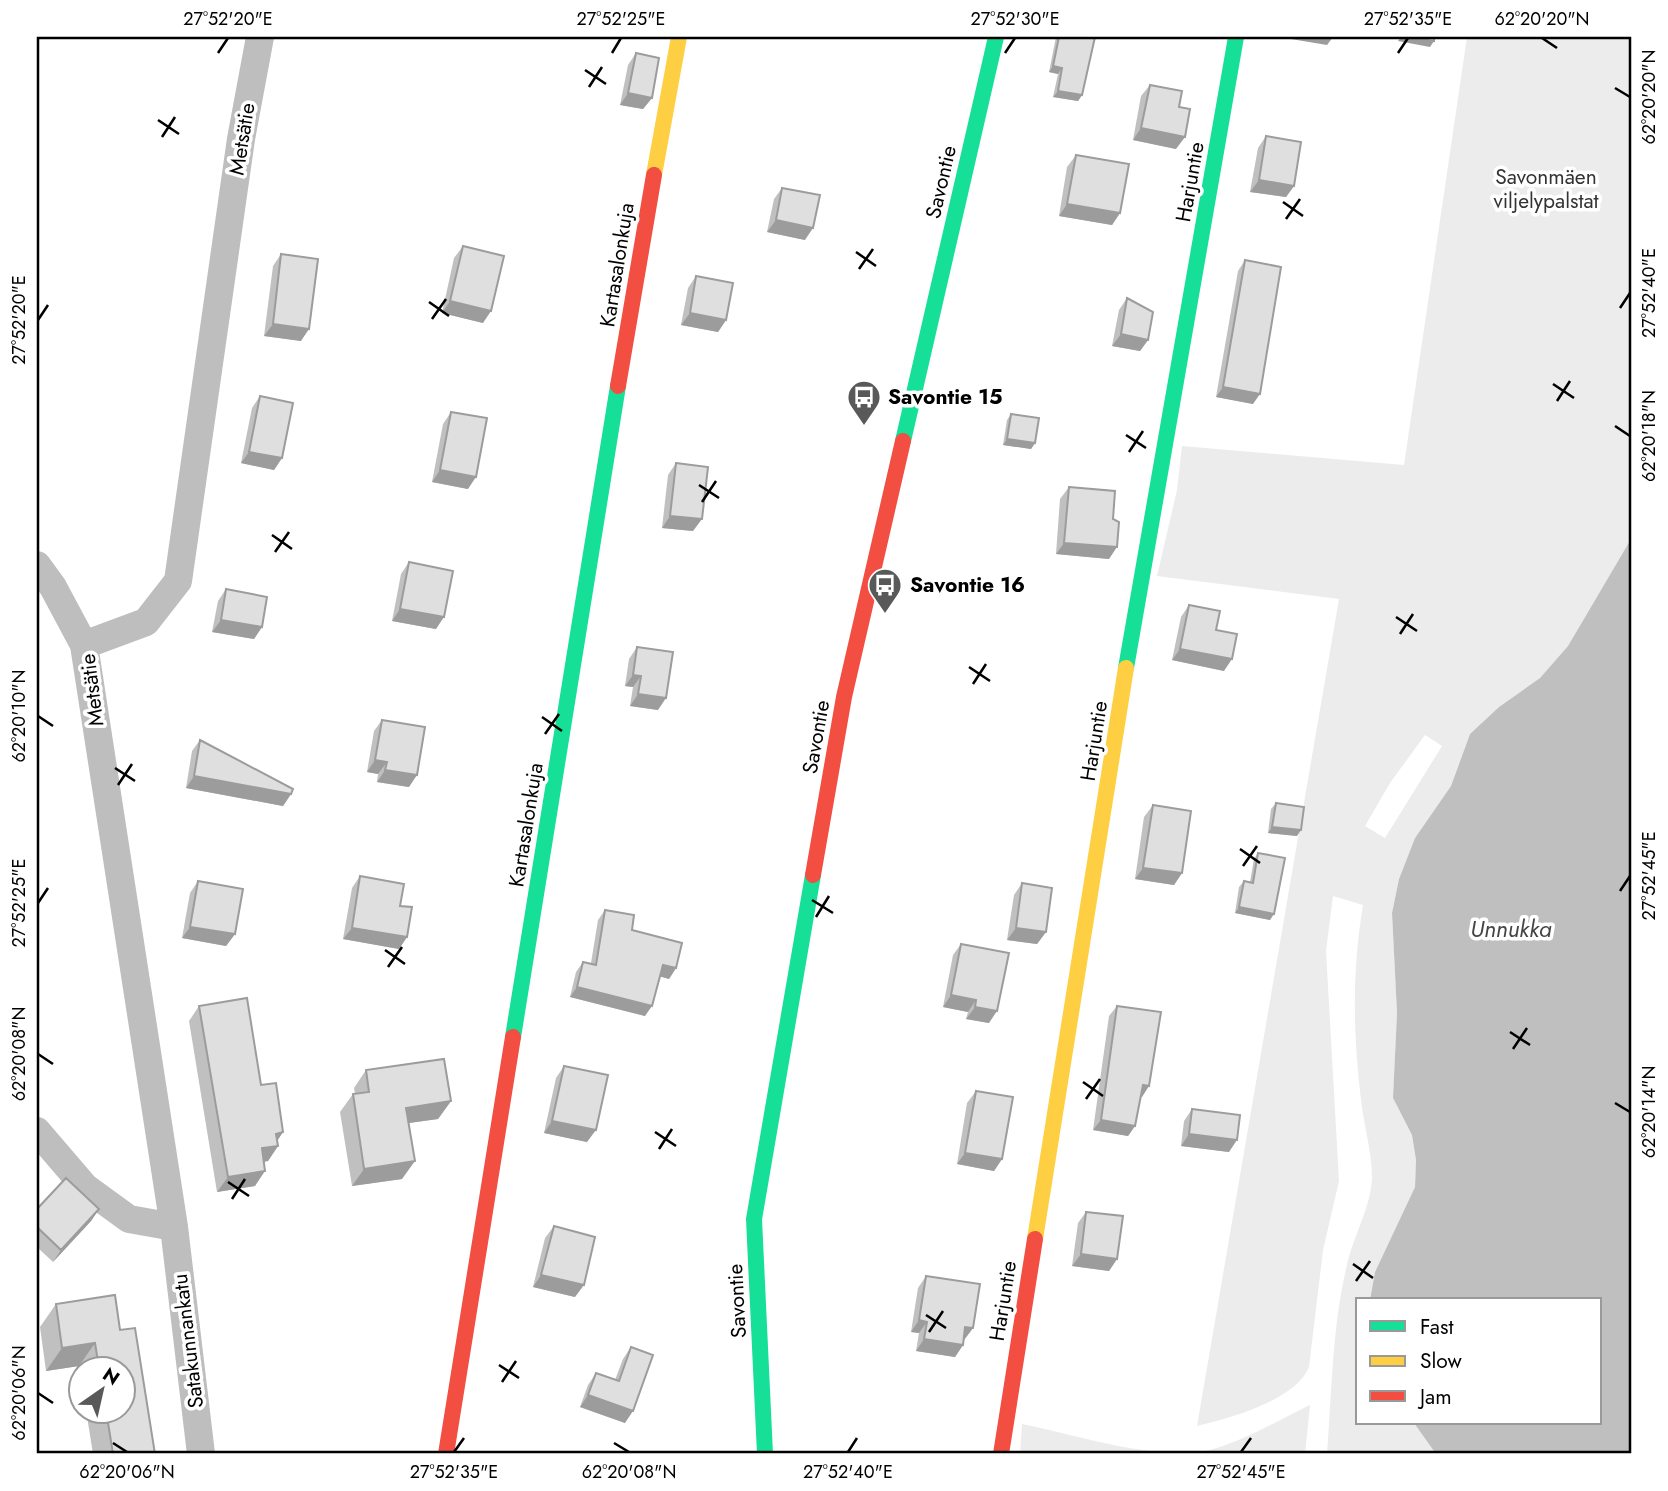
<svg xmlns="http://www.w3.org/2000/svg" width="1668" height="1491" viewBox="0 0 1668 1491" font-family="Jost,sans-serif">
	<rect width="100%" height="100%" fill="#fff"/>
	<path fill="#ececec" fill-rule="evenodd" d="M1467 37H1631V539L1568 646 1540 678 1499 707 1470 734 1451 786 1415 838 1399 879 1392 913 1397 1013 1393 1098 1412 1135 1416 1160 1415 1187 1375 1272 1370 1300H1358V1423H1414L1436 1454H1327C1332 1391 1332 1326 1347 1265 1353 1237 1371 1207 1372 1178 1372 1151 1364 1127 1361 1100 1353 1033 1352 971 1363 905L1333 896 1326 951 1339 1181 1323 1250 1309 1367C1296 1400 1230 1418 1197 1426L1339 599 1157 576 1177 490 1182 446 1404 465ZM1425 735 1442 746 1385 838 1365 826 1390 783Z
		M1310 1405 1305 1454H1020L1022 1424C1076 1435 1136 1455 1191 1453 1225 1452 1279 1420 1310 1405Z"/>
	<path fill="#bfbfbf" d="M1631 539V1454H1436L1414 1423H1600V1300H1370L1375 1272 1415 1187 1416 1160 1412 1135 1393 1098 1397 1013 1392 913 1399 879 1415 838 1451 786 1470 734 1499 707 1540 678 1568 646Z"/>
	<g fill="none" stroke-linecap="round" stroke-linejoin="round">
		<path stroke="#bebebe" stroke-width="28" d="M37 565 53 587 84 645 174 1227 201 1454
			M84 645 146 622 178 581 241 139 260 37
			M37 1131 85 1187 129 1219 174 1227"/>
		<path stroke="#16e098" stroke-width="16" d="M903 441 996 37
			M1126 668 1236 37
			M513 1037 618 386
			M765 1454 754 1219 813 875"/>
		<path stroke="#ffcf43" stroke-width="16" d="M654 175 679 37
			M1035 1239 1126 668"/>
		<path stroke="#f24e42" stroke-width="16" d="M618 386 654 175
			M813 875 844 697 903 441
			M446 1454 513 1037
			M1001 1454 1035 1239"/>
	</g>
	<path fill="#c0c0c0" d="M1056 37H1095L1082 95 1078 101 1053 97 1058 74 1049 72Z
		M636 53 652 98 643 109 620 105 628 65Z
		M1150 85 1179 107 1176 149 1133 140 1141 96Z
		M1266 136 1294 186 1286 197 1250 192 1258 148Z
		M1076 155 1120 213 1112 225 1059 216 1067 167Z
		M782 188 805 240 767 232 774 199Z
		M463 246 483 323 442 313 454 258Z
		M281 254 301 341 264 336 273 266Z
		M1245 260 1253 404 1216 397 1238 271Z
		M696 276 726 320 718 332 681 325 688 288Z
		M1127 298 1148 340 1140 351 1112 346 1119 310Z
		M260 396 282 458 274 470 241 463 252 408Z
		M451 412 468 489 432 482 443 424Z
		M1011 414 1035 443 1031 449 1003 445 1007 420Z
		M676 463 693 531 662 528 668 475Z
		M1069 487 1109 559 1056 554 1060 499Z
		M409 562 436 629 392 621 401 574Z
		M226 589 262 627 254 639 212 632 218 601Z
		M1189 605 1216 630 1224 671 1172 660 1181 617Z
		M637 647 658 710 630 706 633 687 625 686 629 659Z
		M382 720 409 787 377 782 378 774 367 772 374 731Z
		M200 740 291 794 283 806 186 788 192 751Z
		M1276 803 1297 836 1268 833 1271 809Z
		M1153 805 1182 873 1174 885 1135 879 1144 817Z
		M1258 853 1270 920 1235 913 1239 887 1244 881 1250 882 1254 859Z
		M360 876 400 906 407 937 399 949 343 939 352 888Z
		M198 881 235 934 226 946 182 938 190 893Z
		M1022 883 1046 932 1037 944 1007 940 1014 895Z
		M605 910 632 930 676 968 669 979 660 976 645 1016 570 997 576 972 583 962 591 963 598 920Z
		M961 944 989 1023 966 1019 968 1012 943 1007 953 955Z
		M199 1006 261 1085 283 1132 277 1141 278 1146 268 1161 264 1162 255 1186 217 1192 189 1021Z
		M1117 1006 1142 1097 1141 1096 1135 1126 1128 1136 1093 1130 1109 1016Z
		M564 1066 587 1142 544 1133 556 1078Z
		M366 1070 451 1101 438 1119 409 1123 402 1179 352 1186 340 1112 353 1094H355L354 1088Z
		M976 1091 1002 1159 994 1171 957 1164 967 1103Z
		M1192 1109 1229 1152 1181 1146 1184 1121Z
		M37 1209H99L91 1221 53 1262 37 1247Z
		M1086 1212 1117 1259 1109 1271 1072 1266 1078 1223Z
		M554 1226 575 1297 533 1287 545 1238Z
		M926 1276 973 1328 964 1340H963V1345L955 1357 916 1351 919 1333 911 1332 918 1288Z
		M56 1304 120 1330 155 1454H93L86 1410H122V1368H80V1376L79 1366 46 1371 40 1327Z
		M631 1347 625 1423 580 1407 588 1385 596 1373 615 1380 623 1359Z"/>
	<path fill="#9c9c9c" d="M1285 37H1333L1327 45 1285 38Z
		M1401 37H1411L1434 41 1430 47 1398 41Z
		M1053 66 1062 68 1058 74 1049 72Z
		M1058 91 1082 95 1078 101 1053 97Z
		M628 93 652 98 643 109 620 105Z
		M1141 128 1185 137 1176 149 1133 140Z
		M1259 180 1294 186 1286 197 1250 192Z
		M1067 204 1120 213 1112 225 1059 216Z
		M776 220 813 228 805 240 767 232Z
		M450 301 491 311 483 323 442 313Z
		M690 313 726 320 718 332 681 325Z
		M273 324 309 329 301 341 264 336Z
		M1121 334 1148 340 1140 351 1112 346Z
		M1223 387 1260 394 1253 404 1216 397Z
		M1007 439 1035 443 1031 449 1003 445Z
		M249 452 282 458 274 470 241 463Z
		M440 470 476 477 468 489 432 482Z
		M670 516 702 519 693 531 662 528Z
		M1064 543 1117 547 1109 559 1056 554Z
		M400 609 444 617 436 629 392 621Z
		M221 620 262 627 254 639 212 632Z
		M1180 649 1232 659 1224 671 1172 660Z
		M633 675 641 676 633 687 625 686Z
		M638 694 666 698 658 710 630 706Z
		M375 760 387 762 378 774 367 772Z
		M385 770 417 775 409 787 377 782Z
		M194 776 291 794 283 806 186 788Z
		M1272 827 1301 830 1297 836 1268 833Z
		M1143 868 1182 873 1174 885 1135 879Z
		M1239 907 1274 914 1270 920 1235 913Z
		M190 927 235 934 226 946 182 938Z
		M352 928 407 937 399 949 343 939Z
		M1016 928 1046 932 1037 944 1007 940Z
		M663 965 676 968 669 979 655 975Z
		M577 987 652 1006 645 1016 570 997Z
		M951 995 976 1000 968 1012 943 1007Z
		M975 1007 997 1011 989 1023 966 1019Z
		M1143 1085 1149 1086 1142 1097 1135 1096Z
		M451 1101 438 1119 394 1125 406 1108Z
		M1101 1120 1135 1126 1128 1136 1093 1130Z
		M552 1121 596 1130 587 1142 544 1133Z
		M283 1132 273 1147 278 1146 268 1161 251 1163 262 1148 276 1134Z
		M1189 1134 1237 1140 1229 1152 1181 1146Z
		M965 1153 1002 1159 994 1171 957 1164Z
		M415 1161 402 1179 352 1186 364 1169Z
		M265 1171 255 1186 217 1192 228 1177Z
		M99 1209 91 1221 53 1262 61 1250Z
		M1081 1254 1117 1259 1109 1271 1072 1266Z
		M541 1275 584 1285 575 1297 533 1287Z
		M919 1320 927 1322 919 1333 911 1332Z
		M965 1327 973 1328 964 1340 957 1339Z
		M924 1339 963 1345 955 1357 916 1351Z
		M95 1343 79 1366 46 1371 62 1348Z
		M588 1395 633 1411 625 1423 580 1407Z"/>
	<path fill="#dfdfdf" stroke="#9c9c9c" stroke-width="2" d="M1059 37H1095L1082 95 1058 91 1062 68 1053 66Z
		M1411 37H1434V41Z
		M636 53 659 58 652 98 628 93Z
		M1150 85 1182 91 1179 107 1190 109 1185 137 1141 128Z
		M1266 136 1301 142 1294 186 1259 180Z
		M1076 155 1129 164 1120 213 1067 204Z
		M782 188 820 195 813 228 776 220Z
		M463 246 504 256 491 311 450 301Z
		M281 254 318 259 309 329 273 324Z
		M1245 260 1281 267 1260 394 1223 387Z
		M696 276 733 283 726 320 690 313Z
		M1127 298 1153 312 1148 340 1121 334Z
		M260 396 293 403 282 458 249 452Z
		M451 412 487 418 476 477 440 470Z
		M1011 414 1039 418 1035 443 1007 439Z
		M676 463 708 467 702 519 670 516Z
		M1069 487 1115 491 1113 519 1119 522 1117 547 1064 543Z
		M409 562 453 571 444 617 400 609Z
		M226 589 267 597 262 627 221 620Z
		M1189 605 1220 611 1216 630 1237 634 1232 659 1180 649Z
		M637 647 673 652 666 698 638 694 641 676 633 675Z
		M382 720 425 727 417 775 385 770 387 762 375 760Z
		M200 740 293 789 291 794 194 776Z
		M1276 803 1304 807 1301 830 1272 827Z
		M1153 805 1191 811 1182 873 1143 868Z
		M1258 853 1285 858 1274 914 1239 907 1244 881 1253 883Z
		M360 876 404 884 400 906 412 907 407 937 352 928Z
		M198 881 243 889 235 934 190 927Z
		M1022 883 1052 888 1046 932 1016 928Z
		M605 910 634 915 632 930 682 943 676 968 663 965 652 1006 577 987 583 962 596 965Z
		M961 944 1009 953 997 1011 975 1007 976 1000 951 995Z
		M247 998 261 1085 276 1083 283 1132 276 1134 278 1146 262 1148 265 1171 228 1177 199 1006Z
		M1117 1006 1161 1012 1149 1086 1143 1085 1135 1126 1101 1120Z
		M444 1059 451 1101 406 1108 415 1161 364 1169 353 1094 369 1092 366 1070Z
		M564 1066 608 1075 596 1130 552 1121Z
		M976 1091 1013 1097 1002 1159 965 1153Z
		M1192 1109 1240 1115 1237 1140 1189 1134Z
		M66 1178 99 1209 61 1250 37 1227V1209Z
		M1086 1212 1123 1216 1117 1259 1081 1254Z
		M554 1226 595 1237 584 1285 541 1275Z
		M926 1276 980 1284 973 1328 965 1327 963 1345 924 1339 927 1322 919 1320Z
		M115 1295 120 1330 135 1328 155 1454H113L106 1410H122V1368H99L95 1343 62 1348 56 1304Z
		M631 1347 653 1355 633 1411 588 1395 596 1373 619 1381Z"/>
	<path fill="none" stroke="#000" stroke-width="2.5" d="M1542 38 1557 48M218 53 228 38M612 53 621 38M1005 53 1015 38M1398 53 1408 38M585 70 606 84M589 87 602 67M1615 88 1630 97M158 120 179 134M162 137 175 117M1283 202 1303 216M1286 219 1300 199M856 252 876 266M859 269 873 249M429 302 449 316M1620 308 1630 293M432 319 446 299M38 320 48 305M1553 384 1574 398M1557 401 1570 381M1615 426 1630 436M1126 435 1146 448M1129 452 1143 431M699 485 719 498M702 502 716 481M272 535 292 549M275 552 289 532M1396 617 1417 631M1400 634 1413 614M969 667 990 681M973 684 986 664M38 716 53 726M542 717 562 731M545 734 559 714M115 768 135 781M118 785 132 764M1240 849 1260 863M1243 866 1257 846M1620 891 1630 876M812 900 833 913M38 903 48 888M816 917 829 896M385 950 405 964M388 967 402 947M1510 1032 1530 1045M1513 1049 1527 1028M38 1054 53 1064M1083 1082 1103 1096M1086 1099 1100 1079M1615 1103 1630 1112M655 1132 676 1146M659 1149 672 1129M228 1182 249 1196M232 1199 245 1179M1353 1264 1373 1278M1356 1281 1370 1261M926 1315 946 1328M929 1332 943 1311M499 1365 519 1378M502 1382 516 1361M38 1393 53 1403M113 1443 127 1452M614 1443 629 1452M454 1452 464 1438M848 1452 857 1438M1241 1452 1251 1438"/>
	<defs>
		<symbol id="bus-pin" viewBox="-11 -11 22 30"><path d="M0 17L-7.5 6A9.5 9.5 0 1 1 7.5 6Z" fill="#595959" stroke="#fff"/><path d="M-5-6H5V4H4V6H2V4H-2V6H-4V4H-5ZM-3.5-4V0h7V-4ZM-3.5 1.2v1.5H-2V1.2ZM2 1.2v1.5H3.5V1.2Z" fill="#fff"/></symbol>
	</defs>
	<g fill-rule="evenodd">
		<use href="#bus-pin" x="845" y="378" width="38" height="52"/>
		<use href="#bus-pin" x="866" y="566" width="38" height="52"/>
	</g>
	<g text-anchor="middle" stroke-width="7" stroke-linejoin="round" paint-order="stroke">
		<g font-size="21" fill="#000" stroke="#fff">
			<text transform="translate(242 139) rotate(-81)" y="7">Metsätie</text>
			<text transform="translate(941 182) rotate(-77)" y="7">Savontie</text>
			<text transform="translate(1190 182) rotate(-80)" y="7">Harjuntie</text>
			<text transform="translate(617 265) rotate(-81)" y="7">Kartasalonkuja</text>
			<text transform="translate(92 690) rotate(-97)" y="7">Metsätie</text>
			<text transform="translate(816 737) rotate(-80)" y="7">Savontie</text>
			<text transform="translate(1094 741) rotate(-81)" y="7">Harjuntie</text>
			<text transform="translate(526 825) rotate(-81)" y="7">Kartasalonkuja</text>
			<text transform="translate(737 1301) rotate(-93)" y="7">Savontie</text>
			<text transform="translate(1003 1301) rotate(-81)" y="7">Harjuntie</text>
			<text transform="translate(188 1341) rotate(-97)" y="7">Satakunnankatu</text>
		</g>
		<g font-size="21" fill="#333" stroke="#fff">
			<text x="1546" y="184">Savonmäen<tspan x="1546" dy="24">viljelypalstat</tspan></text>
		</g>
		<g font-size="21" font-weight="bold" fill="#000" stroke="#fff" text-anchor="start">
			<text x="888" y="404">Savontie 15</text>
			<text x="910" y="592">Savontie 16</text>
		</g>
		<g font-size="23" font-style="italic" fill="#444" stroke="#fff">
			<text x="1511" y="937">Unnukka</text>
		</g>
	</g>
	<rect width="1668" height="1491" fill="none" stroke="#ffffff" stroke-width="77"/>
	<rect x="1356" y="1298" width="245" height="126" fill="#ffffff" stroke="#999999" stroke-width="2"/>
	<rect x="1370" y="1321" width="35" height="10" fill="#16e098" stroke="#999999" stroke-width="2"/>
	<text x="1420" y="1334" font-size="21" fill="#000000">Fast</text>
	<rect x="1370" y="1356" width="35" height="10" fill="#ffcf43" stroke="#999999" stroke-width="2"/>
	<text x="1420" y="1368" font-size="21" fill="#000000">Slow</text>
	<rect x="1370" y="1391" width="35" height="10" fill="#f24e42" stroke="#999999" stroke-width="2"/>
	<text x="1420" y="1404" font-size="21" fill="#000000">Jam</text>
	<g transform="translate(102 1390) rotate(34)"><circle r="33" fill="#ffffff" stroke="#999999" stroke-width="2"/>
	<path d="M0-5L12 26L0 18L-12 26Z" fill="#595959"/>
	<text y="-10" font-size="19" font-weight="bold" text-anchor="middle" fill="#000000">N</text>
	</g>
	<rect x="38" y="38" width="1592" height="1414" fill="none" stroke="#000" stroke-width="2.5"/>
	<g font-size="18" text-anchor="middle" fill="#000">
		<text x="228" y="25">27°52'20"E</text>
		<text x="621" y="25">27°52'25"E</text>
		<text x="1015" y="25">27°52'30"E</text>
		<text x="1408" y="25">27°52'35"E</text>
		<text x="1542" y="25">62°20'20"N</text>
		<text transform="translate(1649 97) rotate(-90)" y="6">62°20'20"N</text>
		<text transform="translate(1649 293) rotate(-90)" y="6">27°52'40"E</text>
		<text transform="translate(19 320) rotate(-90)" y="6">27°52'20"E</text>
		<text transform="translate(1649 436) rotate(-90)" y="6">62°20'18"N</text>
		<text transform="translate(19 716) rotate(-90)" y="6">62°20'10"N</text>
		<text transform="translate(1649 876) rotate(-90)" y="6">27°52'45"E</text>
		<text transform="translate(19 903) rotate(-90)" y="6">27°52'25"E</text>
		<text transform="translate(19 1054) rotate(-90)" y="6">62°20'08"N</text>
		<text transform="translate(1649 1112) rotate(-90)" y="6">62°20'14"N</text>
		<text transform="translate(19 1393) rotate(-90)" y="6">62°20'06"N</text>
		<text x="127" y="1478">62°20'06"N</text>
		<text x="454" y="1478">27°52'35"E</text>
		<text x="629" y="1478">62°20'08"N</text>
		<text x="848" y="1478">27°52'40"E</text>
		<text x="1241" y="1478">27°52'45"E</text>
	</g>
</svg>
